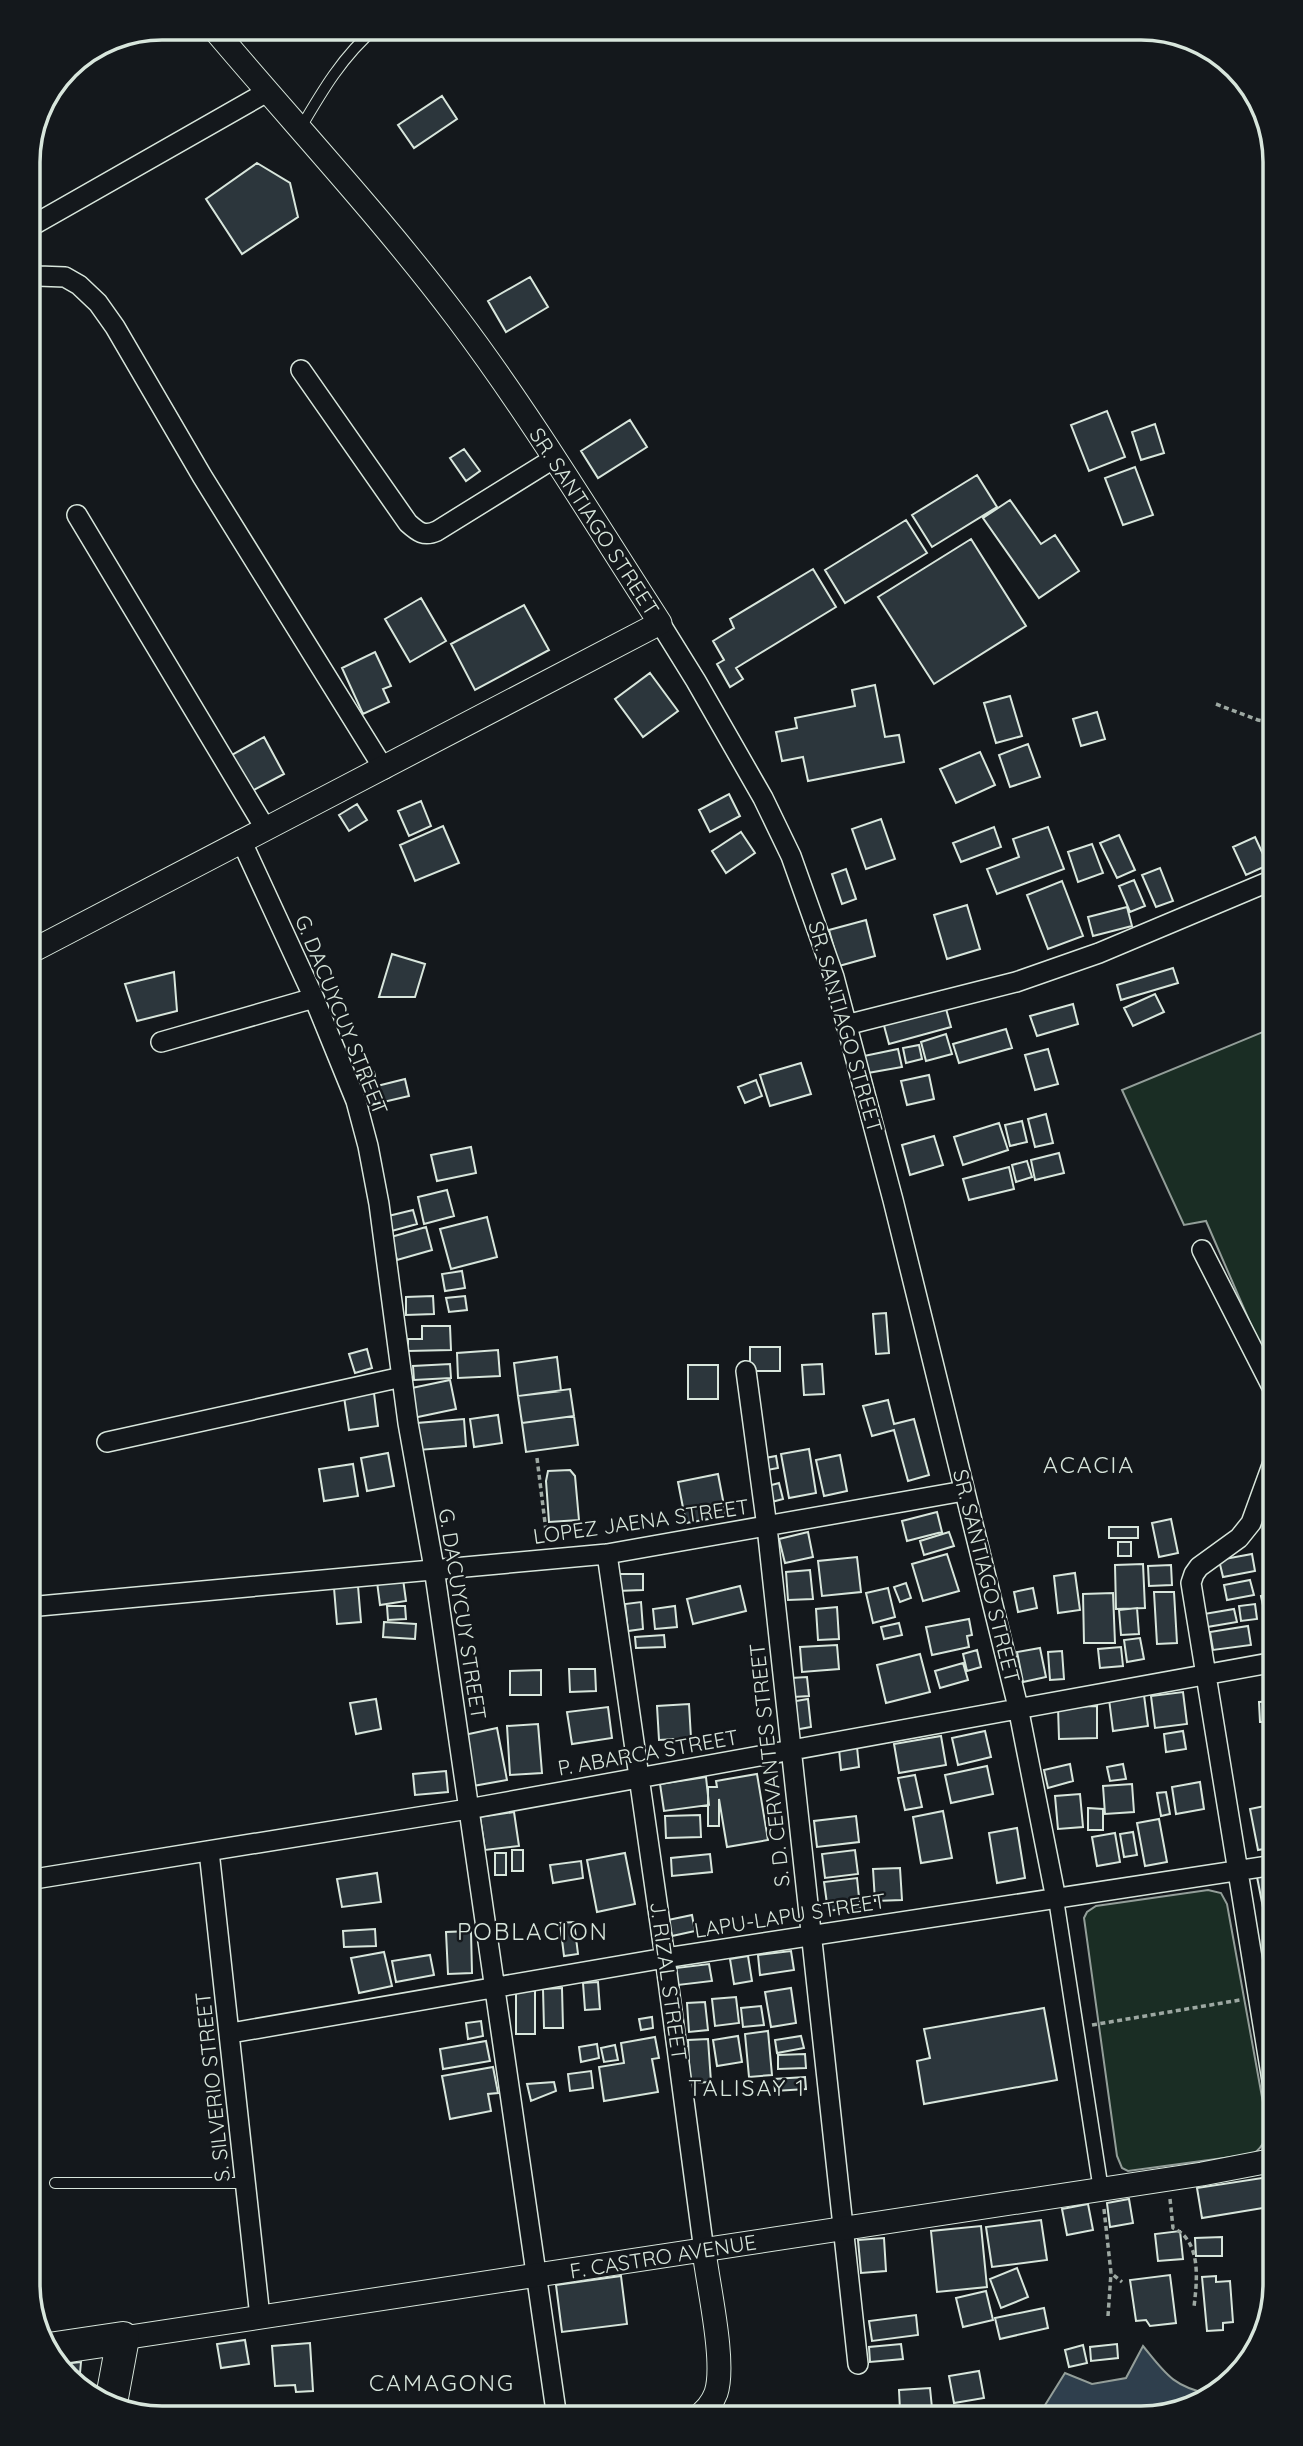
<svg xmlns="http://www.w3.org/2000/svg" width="1303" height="2446" viewBox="0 0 1303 2446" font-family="Quicksand,sans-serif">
	<rect width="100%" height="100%" fill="#14181c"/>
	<path fill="#1a2d24" stroke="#939e99" stroke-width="2" d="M1275 1027V1363L1268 1364 1206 1221 1184 1225 1122 1090Z
		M1208 1890 1221 1893 1227 1904 1266 2119C1267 2134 1266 2145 1253 2154L1128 2171 1122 2168 1117 2156 1084 1918 1087 1912 1096 1906Z"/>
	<path fill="#2f3f4d" stroke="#939e99" stroke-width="2" d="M1143 2346C1165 2373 1172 2386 1209 2394L1192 2408 1140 2418H1037L1065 2373 1092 2384 1126 2378Z"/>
	<path fill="#2c363c" stroke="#d8e6dc" stroke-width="2" d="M442 96 457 119 414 148 398 125Z
		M257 163 290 183 298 217 242 254 206 199Z
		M530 277 548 307 506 332 488 301Z
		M1107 411 1125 457 1089 471 1071 425Z
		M630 420 647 447 598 478 581 451Z
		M1155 424 1164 453 1141 460 1132 432Z
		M464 449 480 471 466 481 450 458Z
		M1135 467 1153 515 1123 525 1105 478Z
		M977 475 997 507 932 547 912 515Z
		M1010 500 1041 544 1055 535 1079 571 1039 598 983 518Z
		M906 520 927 553 845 603 825 570Z
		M971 539 1026 626 934 684 878 597Z
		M813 569 836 607 736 668 743 679 730 687 717 664 724 660 713 641 734 628 730 619Z
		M421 598 446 641 410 662 385 619Z
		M524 605 549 650 475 690 451 644Z
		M375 652 391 686 383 689 389 702 363 714 342 668Z
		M650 673 678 711 643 737 615 699Z
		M875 685 885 737 899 735 904 762 808 781 803 757 782 761 776 732 797 728 795 718 855 706 852 690Z
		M1010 696 1022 736 996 743 984 703Z
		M1097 712 1105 739 1081 746 1073 719Z
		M264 737 284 774 252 791 232 755Z
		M1028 744 1040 777 1010 787 999 755Z
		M980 752 995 785 956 803 940 769Z
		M729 794 740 816 710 832 699 810Z
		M421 801 431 826 409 836 398 811Z
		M357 804 367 820 349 831 339 815Z
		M881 819 895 859 866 869 852 829Z
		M443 826 459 863 415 881 400 845Z
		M994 827 1001 847 961 862 953 843Z
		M1048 827 1064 869 997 894 987 869 1019 857 1013 839Z
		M741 832 755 853 726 873 712 851Z
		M1119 835 1135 870 1117 878 1100 843Z
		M1255 837 1268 865 1246 875 1233 847Z
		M1092 844 1103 873 1078 882 1068 852Z
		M1160 868 1173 901 1156 907 1142 875Z
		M846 869 856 899 842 904 832 874Z
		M1134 880 1145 906 1130 912 1119 886Z
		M1062 881 1083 936 1048 949 1027 895Z
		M967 905 980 949 947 959 934 915Z
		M1127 907 1132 926 1093 936 1088 917Z
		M866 920 875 956 839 966 829 930Z
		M392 954 425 964 415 997H379Z
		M1173 968 1178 983 1121 1000 1117 985Z
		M174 972 177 1011 137 1021 125 984Z
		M1155 994 1164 1012 1133 1026 1124 1008Z
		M1073 1004 1078 1024 1037 1036 1030 1016Z
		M945 1005 951 1027 889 1044 883 1022Z
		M1006 1029 1012 1048 959 1063 953 1044Z
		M946 1034 952 1054 926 1061 921 1042Z
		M919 1045 922 1059 906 1063 903 1048Z
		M898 1049 902 1067 862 1074 859 1057Z
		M1048 1049 1058 1084 1035 1090 1025 1055Z
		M801 1063 811 1094 770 1106 760 1075Z
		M374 1072 377 1086 405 1079 409 1096 362 1107 355 1076Z
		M929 1075 934 1099 907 1105 901 1081Z
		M756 1080 762 1096 745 1103 738 1087Z
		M1046 1114 1053 1143 1035 1147 1028 1119Z
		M1022 1121 1027 1142 1010 1146 1005 1125Z
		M999 1123 1008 1150 963 1165 954 1137Z
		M934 1136 943 1165 910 1175 902 1145Z
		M471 1147 476 1173 437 1181 431 1155Z
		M1059 1153 1064 1173 1035 1180 1031 1160Z
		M1027 1161 1032 1177 1016 1182 1012 1165Z
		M1009 1167 1014 1189 969 1200 963 1179Z
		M447 1190 454 1216 424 1224 418 1197Z
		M413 1210 417 1224 388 1232 384 1217Z
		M487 1217 497 1257 451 1269 440 1229Z
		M426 1227 432 1250 397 1260 391 1237Z
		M462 1271 465 1288 445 1291 442 1274Z
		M433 1296 434 1314 406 1315V1297Z
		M465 1296 467 1310 449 1312 446 1298Z
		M886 1313 889 1353 876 1354 873 1314Z
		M422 1326H450L451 1350 408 1351V1339H422Z
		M750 1347H780V1371H750Z
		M367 1349 372 1368 355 1373 349 1354Z
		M498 1350 500 1376 458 1378 457 1353Z
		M557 1357 561 1391 518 1396 514 1363Z
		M450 1364 451 1378 414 1380 413 1366Z
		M822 1364 824 1394 804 1395 802 1365Z
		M688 1365H718V1399H688Z
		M450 1380 456 1409 413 1418 407 1389Z
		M570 1389 574 1416 522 1423 518 1396Z
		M374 1393 378 1426 349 1430 344 1397Z
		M888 1400 894 1424 914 1419 929 1475 908 1481 894 1430 872 1436 863 1406Z
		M498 1415 502 1443 474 1447 470 1419Z
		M574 1416 578 1445 526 1452 522 1423Z
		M464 1419 466 1446 419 1450 417 1423Z
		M809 1449 816 1493 789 1498 781 1454Z
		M388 1453 394 1486 367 1491 361 1458Z
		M840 1455 847 1491 824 1496 816 1460Z
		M776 1456 778 1468 762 1471 760 1459Z
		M353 1464 358 1496 324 1501 319 1469Z
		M570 1470 575 1476 579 1520 549 1522 546 1481 548 1471Z
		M718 1474 726 1516 686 1523 678 1482Z
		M779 1483 783 1499 768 1503 764 1487Z
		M937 1512 942 1532 907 1541 902 1521Z
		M1171 1519 1178 1553 1159 1557 1152 1523Z
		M1109 1527H1138V1538H1109Z
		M808 1532 813 1557 785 1563 779 1539Z
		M949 1532 954 1546 924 1555 920 1541Z
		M1118 1542H1131V1556H1118Z
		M947 1554 959 1591 923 1601 912 1564Z
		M1252 1554 1255 1571 1223 1577 1219 1560Z
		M857 1557 861 1592 822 1596 818 1561Z
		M1143 1564 1145 1608 1116 1609 1115 1565Z
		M1171 1565 1172 1585 1149 1586 1148 1566Z
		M810 1570 813 1599 788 1600 786 1572Z
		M1075 1573 1080 1610 1058 1613 1054 1576Z
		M616 1574H643V1590L617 1591Z
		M403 1579 406 1601 380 1605 377 1582Z
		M1250 1580 1254 1595 1227 1600 1224 1585Z
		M906 1583 911 1598 900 1602 894 1587Z
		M358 1586 361 1622 337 1624 334 1588Z
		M740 1586 746 1611 693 1624 687 1599Z
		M888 1588 895 1617 873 1623 866 1593Z
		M1033 1588 1037 1608 1018 1612 1014 1592Z
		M1154 1592H1174L1177 1643 1157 1644Z
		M1113 1593 1115 1643H1084L1083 1594Z
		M1275 1593V1633L1269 1634 1261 1596Z
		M641 1602 643 1629 628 1631 625 1604Z
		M1255 1604 1257 1619 1241 1621 1239 1606Z
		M387 1606H405L406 1619 388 1620Z
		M675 1606 677 1627 655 1629 653 1609Z
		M837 1607 839 1639 818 1640 816 1609Z
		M1137 1608 1139 1634 1121 1635 1119 1610Z
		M1234 1609 1237 1622 1207 1627 1204 1614Z
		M969 1619 972 1635 967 1636 969 1647 932 1655 926 1627Z
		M384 1622 416 1624 415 1639 383 1637Z
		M899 1623 902 1635 884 1639 881 1627Z
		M1248 1626 1251 1645 1213 1650 1210 1632Z
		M664 1635 665 1647 636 1648 635 1637Z
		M1140 1638 1144 1659 1127 1662 1124 1640Z
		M837 1645 839 1669 802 1672 800 1647Z
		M1121 1647 1123 1666 1100 1668 1098 1649Z
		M1040 1648 1046 1677 1023 1682 1017 1652Z
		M977 1650 981 1667 967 1671 963 1654Z
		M1062 1651 1064 1679 1050 1680 1048 1652Z
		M920 1654 930 1692 886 1703 877 1665Z
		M963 1663 968 1680 940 1688 935 1671Z
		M569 1669H595L596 1691 570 1692Z
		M541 1670V1695H510V1671Z
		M807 1677 809 1696 793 1697 791 1678Z
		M1183 1692 1187 1724 1155 1728 1151 1696Z
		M1144 1695 1148 1726 1113 1731 1109 1699Z
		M376 1699 381 1729 356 1734 350 1703Z
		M808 1699 811 1727 794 1730 790 1702Z
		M1275 1701V1722H1260L1259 1702Z
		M689 1704 691 1738 659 1740 657 1706Z
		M1097 1706V1738L1059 1739 1058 1707Z
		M608 1707 612 1738 572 1744 567 1712Z
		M538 1724 542 1773 510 1775 507 1726Z
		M497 1728 507 1780 473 1786 464 1735Z
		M985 1731 991 1757 958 1765 952 1738Z
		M1183 1731 1186 1749 1166 1752 1164 1734Z
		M941 1736 946 1765 899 1773 894 1744Z
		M857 1747 859 1767 841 1770 839 1749Z
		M1070 1764 1073 1781 1048 1788 1044 1770Z
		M1123 1764 1126 1779 1110 1781 1107 1767Z
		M987 1766 993 1794 951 1803 945 1775Z
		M446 1771 448 1792 415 1795 413 1774Z
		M757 1774 768 1840 727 1847 719 1799V1826H708V1787H717L716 1781Z
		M915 1775 922 1807 905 1810 898 1778Z
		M706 1777 709 1805 664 1811 660 1784Z
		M1200 1782 1204 1809 1176 1814 1172 1787Z
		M1132 1784 1134 1812 1105 1814 1103 1786Z
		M1166 1792 1170 1814 1161 1816 1157 1793Z
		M1080 1794 1083 1827 1058 1829 1055 1796Z
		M1275 1804V1847L1258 1850 1250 1809Z
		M1088 1808 1103 1809V1830H1088Z
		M943 1811 952 1858 921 1863 913 1817Z
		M514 1812 519 1846 485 1850 480 1817Z
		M700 1815 701 1837 666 1838 665 1816Z
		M856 1816 859 1842 817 1847 814 1821Z
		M1159 1819 1167 1862 1145 1866 1137 1823Z
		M1017 1828 1025 1878 997 1883 989 1833Z
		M1133 1832 1137 1855 1124 1857 1120 1834Z
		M1115 1833 1120 1862 1097 1866 1092 1837Z
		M512 1850H523V1871H512Z
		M855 1850 858 1874 825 1878 822 1854Z
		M495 1853H506V1875H495Z
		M625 1853 635 1904 597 1912 587 1860Z
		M710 1854 712 1872 672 1876 671 1858Z
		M581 1861 583 1878 553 1883 550 1865Z
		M900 1868 902 1900 875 1901 873 1869Z
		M377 1873 381 1902 342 1907 337 1879Z
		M1275 1874V1936L1269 1938 1257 1877Z
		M857 1878 860 1907 828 1911 824 1882Z
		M692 1915 695 1931 672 1936 668 1920Z
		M574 1922 578 1954 564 1956 560 1923Z
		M375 1929 376 1946 344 1947 343 1931Z
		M471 1931 472 1973 448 1974 446 1932Z
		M791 1951 794 1970 760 1975 758 1955Z
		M384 1952 392 1986 359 1993 351 1958Z
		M430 1955 434 1975 396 1982 392 1961Z
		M748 1956 752 1981 734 1984 730 1959Z
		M709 1964 712 1981 678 1985 676 1968Z
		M598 1982 600 2009 585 2010 583 1983Z
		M562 1988 563 2028H544L543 1989Z
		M791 1988 796 2023 771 2027 765 1992Z
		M516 1991H535V2034H516Z
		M736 1997 739 2023 715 2026 712 1999Z
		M705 2002 708 2030 689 2032 687 2003Z
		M761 2006 764 2025 743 2027 741 2008Z
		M1044 2008 1057 2080 924 2104 917 2061 930 2058 924 2029Z
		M652 2017 653 2028 641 2030 639 2019Z
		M481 2021 483 2036 468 2039 466 2023Z
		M768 2031 772 2075 749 2077 745 2034Z
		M738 2036 742 2062 717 2066 713 2040Z
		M801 2036 804 2048 777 2053 775 2040Z
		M655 2037 659 2058 652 2059 658 2092 604 2101 599 2067 624 2063 621 2043Z
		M708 2039 711 2082 690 2083 688 2040Z
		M486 2041 490 2061 443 2069 440 2049Z
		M597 2044 599 2058 581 2062 579 2047Z
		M615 2045 618 2060 604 2062 601 2048Z
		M805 2054 806 2068 778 2069V2055Z
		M493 2067 498 2093 488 2094 491 2111 450 2119 442 2076Z
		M591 2071 593 2088 570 2091 568 2074Z
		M805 2077 806 2089 775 2091 774 2079Z
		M554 2082 556 2091 531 2101 527 2084Z
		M1275 2176V2206L1202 2218 1197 2188Z
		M1129 2199 1133 2223 1110 2227 1107 2203Z
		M1088 2204 1093 2230 1067 2235 1062 2209Z
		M1041 2220 1047 2260 992 2267 986 2227Z
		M981 2226 987 2287 937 2292 931 2231Z
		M1180 2231 1183 2259 1158 2261 1155 2234Z
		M1222 2237V2256H1196L1195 2238Z
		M884 2238 886 2271 861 2273 858 2240Z
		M1017 2268 1028 2297 1001 2308 990 2279Z
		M1170 2275 1176 2323 1150 2326 1146 2320 1136 2321 1130 2280Z
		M621 2276 627 2324 562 2332 556 2285Z
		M1216 2276V2282L1230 2281 1233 2322 1223 2323V2330L1207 2331 1202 2277Z
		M986 2291 993 2320 963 2327 956 2298Z
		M1044 2308 1048 2328 1000 2339 995 2318Z
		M916 2315 918 2335 872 2341 869 2321Z
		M245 2340 249 2364 221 2368 217 2344Z
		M310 2343 313 2391 296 2392 295 2385 275 2386 272 2346Z
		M901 2344 903 2359 870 2362 869 2347Z
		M1117 2344 1118 2358 1091 2361 1090 2347Z
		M1083 2345 1087 2363 1069 2367 1065 2350Z
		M81 2362 79 2384 62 2364Z
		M979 2371 984 2398 954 2403 949 2376Z
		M930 2388 932 2408 900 2410 899 2390Z"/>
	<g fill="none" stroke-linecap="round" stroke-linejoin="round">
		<defs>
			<path id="service" d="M300 129C321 93 343 55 376 28
				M55 2183H246"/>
			<path id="pedestrian" d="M1056 1899 1101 2190"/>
			<path id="minor" d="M28 228 267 92
				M28 270 38 276 65 277 79 285 98 303 115 327 202 476 384 769
				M301 370 408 523C418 532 424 537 437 531L553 459
				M77 515 265 828
				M660 623 696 681 763 798 791 856 834 977 893 1200 1018 1707 1056 1899
				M241 840 314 998 356 1101 368 1146 379 1204 408 1423 434 1568 557 2418
				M846 1025 1016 982 1099 953 1275 879
				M161 1042 314 998
				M1202 1250 1275 1393
				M746 1371 767 1527 858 2364
				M107 1442 402 1377
				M607 1554 665 1958 704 2251
				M28 1607 607 1554 964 1491
				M209 1851 260 2317
				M28 1880 468 1809 1275 1662
				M231 2033 665 1958 1275 1865
				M1275 2099 1191 1583 1194 1574 1199 1567 1239 1538 1251 1523 1275 1457"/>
			<path id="tertiary" d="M28 953C238 842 450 734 660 623 594 521 531 416 458 319 382 218 295 125 213 28
				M123 2338 1202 2174 1275 2160
				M696 2418C706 2411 712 2404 716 2393 726 2363 708 2285 704 2251"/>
			<path id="trunk" d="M49 2349 123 2338 111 2403"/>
		</defs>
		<use href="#service" stroke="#d8e6dc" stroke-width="12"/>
		<use href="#pedestrian" stroke="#d8e6dc" stroke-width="17"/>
		<use href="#minor" stroke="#d8e6dc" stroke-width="22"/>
		<use href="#tertiary" stroke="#d8e6dc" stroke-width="25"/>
		<use href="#trunk" stroke="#d8e6dc" stroke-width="34"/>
		<path stroke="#9da8a2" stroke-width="3.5" stroke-dasharray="5 3.5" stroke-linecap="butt" d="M1216 704 1258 720 1275 723
			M537 1458 547 1539
			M1092 2025 1240 2000
			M1170 2199 1173 2228C1202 2241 1197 2281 1194 2307
			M1104 2209 1111 2273 1122 2282
			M1108 2316 1111 2273"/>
		<use href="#service" stroke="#14181c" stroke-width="10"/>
		<use href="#pedestrian" stroke="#14181c" stroke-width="14"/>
		<use href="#minor" stroke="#14181c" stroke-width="19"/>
		<use href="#tertiary" stroke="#14181c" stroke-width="23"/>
		<use href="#trunk" stroke="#14181c" stroke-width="32"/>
	</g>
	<g text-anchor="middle" stroke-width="5" stroke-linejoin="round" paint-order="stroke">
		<g font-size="21" fill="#d8e6dc" stroke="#14181c">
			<text transform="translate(594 522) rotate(57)" y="7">SR. SANTIAGO STREET</text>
			<text transform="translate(341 1015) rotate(68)" y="7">G. DACUYCUY STREET</text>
			<text transform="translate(845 1027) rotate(74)" y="7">SR. SANTIAGO STREET</text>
			<text transform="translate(641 1522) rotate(-8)" y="7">LOPEZ JAENA STREET</text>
			<text transform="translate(986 1576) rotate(76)" y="7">SR. SANTIAGO STREET</text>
			<text transform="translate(462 1614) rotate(81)" y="7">G. DACUYCUY STREET</text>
			<text transform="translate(648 1753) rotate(-10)" y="7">P. ABARCA STREET</text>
			<text transform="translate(770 1765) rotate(-96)" y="7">S. D. CERVANTES STREET</text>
			<text transform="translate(790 1916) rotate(-9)" y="7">LAPU-LAPU STREET</text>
			<text transform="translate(668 1981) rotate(82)" y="7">J. RIZAL STREET</text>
			<text transform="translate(213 2087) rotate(-96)" y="7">S. SILVERIO STREET</text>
			<text transform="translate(663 2257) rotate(-9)" y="7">F. CASTRO AVENUE</text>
		</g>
		<g font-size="23" letter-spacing="2" fill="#d8e6dc" stroke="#14181c">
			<text x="1089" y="1473">ACACIA</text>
			<text x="747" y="2096">TALISAY 1</text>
			<text x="442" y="2391">CAMAGONG</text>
		</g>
		<g font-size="24" letter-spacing="2" fill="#d8e6dc" stroke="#14181c">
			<text x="533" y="1940">POBLACION</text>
		</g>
	</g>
	<path d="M0 0H1303V2446H0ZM162 40H1141A122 122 0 0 1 1263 162V2284A122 122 0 0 1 1141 2406H162A122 122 0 0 1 40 2284V162A122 122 0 0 1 162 40Z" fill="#14181c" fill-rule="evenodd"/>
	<path fill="none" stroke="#d8e6dc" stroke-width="3.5" d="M162 40H1141A122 122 0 0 1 1263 162V2284A122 122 0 0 1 1141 2406H162A122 122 0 0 1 40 2284V162A122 122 0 0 1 162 40Z"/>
</svg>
